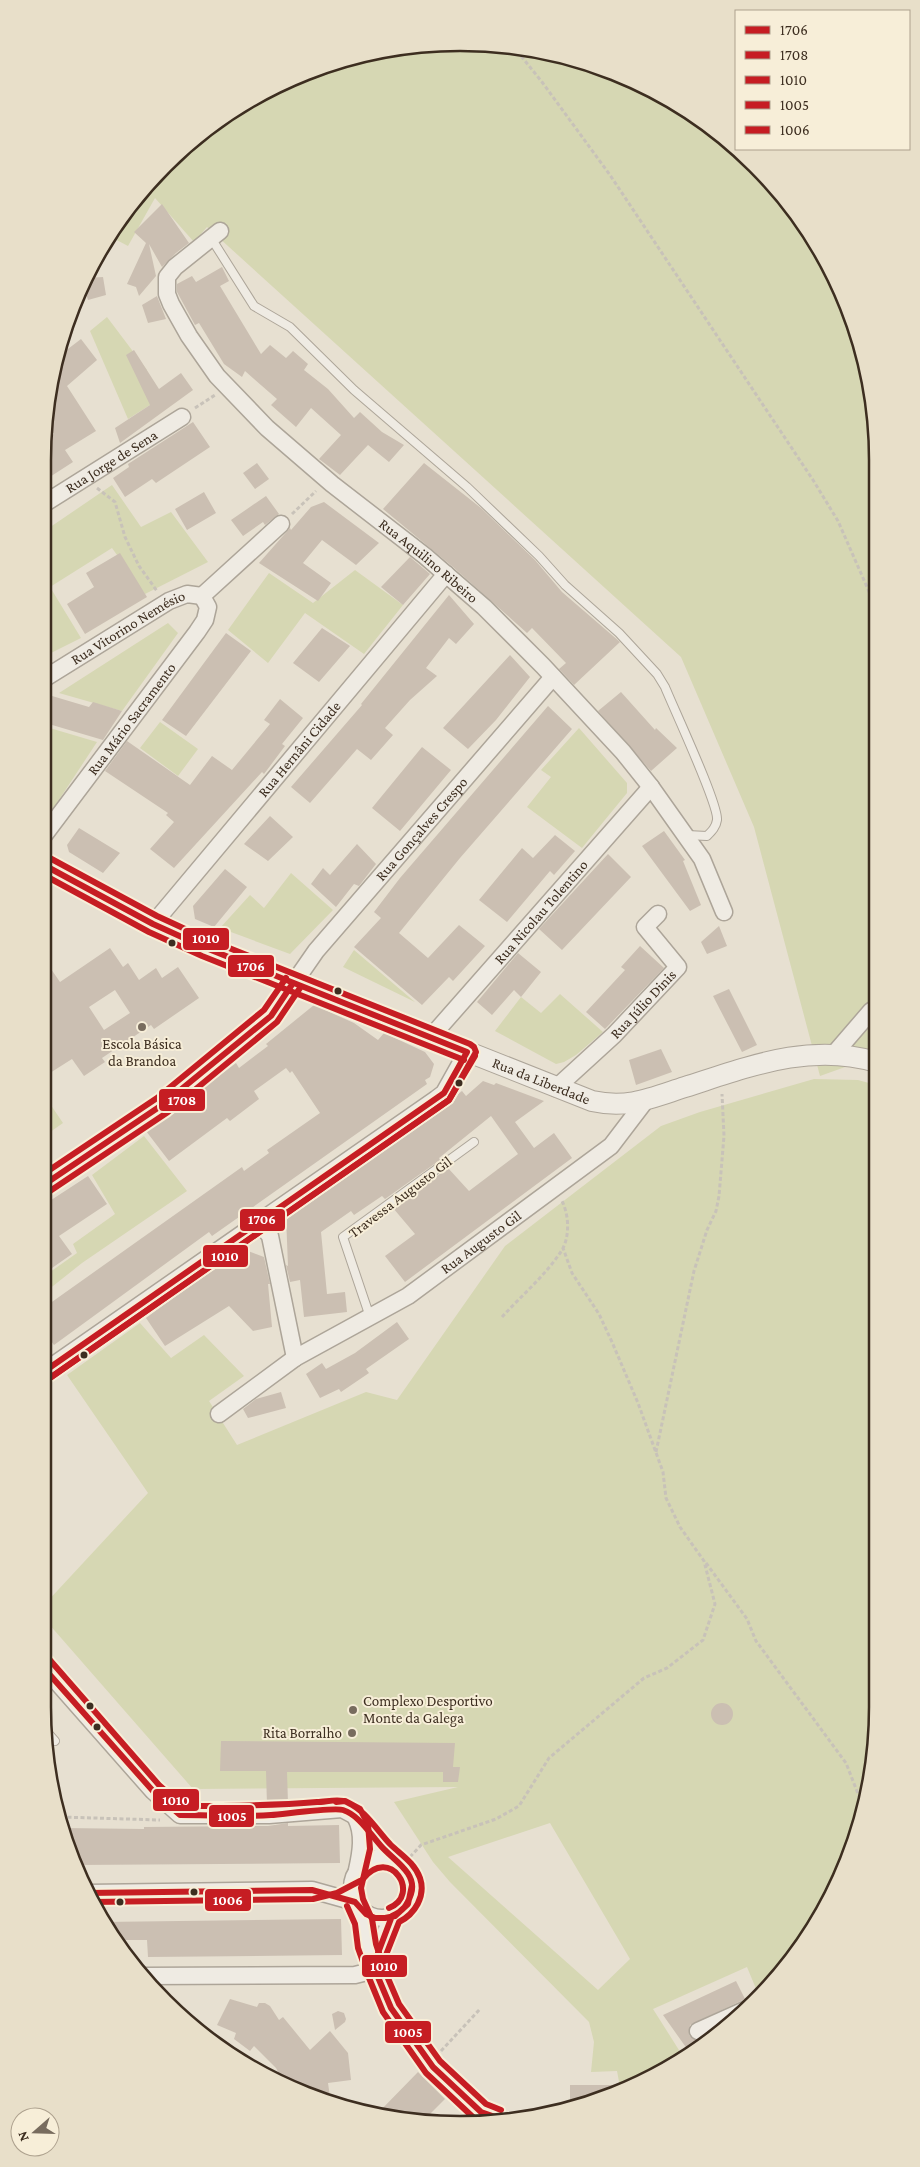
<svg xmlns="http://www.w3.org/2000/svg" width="920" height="2167" viewBox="0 0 920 2167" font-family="'Crimson Pro',serif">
	<rect width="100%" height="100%" fill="#e7e0d1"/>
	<path fill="#d6d7b3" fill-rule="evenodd" d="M432 43 514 46 594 65 692 113 774 185 835 276 874 405 876 1056 820 1076 754 827 681 657 207 227 194 242 155 198 128 246 109 236 146 185 206 129 275 86 352 57Z
		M107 317 147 370 150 405 128 419 90 331Z
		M112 485 141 527 171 512 208 562 145 594 112 548 50 587 81 638 43 657V532Z
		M355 570 403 605 364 654 305 613 268 663 228 630 269 573 313 603Z
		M168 623 178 633 122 711 59 693Z
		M160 722 198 749 178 776 140 748Z
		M43 726 97 742 43 824 42 726Z
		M579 728 627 783V793L582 848 527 807 551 777 541 770Z
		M291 873 333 910 290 954 220 928 250 895 264 908Z
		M354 950 415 1002 343 967Z
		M560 994 603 1032 576 1055 564 1062 556 1064 495 1031 521 997 541 1013Z
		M814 1079 858 1080 876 1085 877 1707 855 1841 791 1961 759 1996 747 1967 653 2009 684 2058 669 2068 620 2087 617 2071 591 2072 594 2042 589 2022 450 1882 433 1862 394 1802 458 1787 193 1789 48 1623 45 1604 148 1493 67 1375 140 1323 171 1358 204 1335 244 1376 209 1401 237 1445 366 1392 397 1400 505 1246 661 1126 700 1112ZM550 1823 630 1959 598 1990 448 1857Z
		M42 1092 63 1123 43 1137H42Z
		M144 1136 187 1191 82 1263 43 1294V1277L77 1253 73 1244 115 1214 92 1175Z"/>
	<path fill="#cbbfb2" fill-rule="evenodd" d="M162 204 189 243 176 253 162 267 149 244 156 276 139 296 136 287 127 284 146 243 134 232Z
		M222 267 229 281 220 286 261 354 270 345 286 358 293 351 308 364 304 370 328 389 354 418 360 412 382 432 404 445 389 462 368 445 340 475 319 459 341 435 311 408 296 427 271 405 277 399 245 371 242 377 224 364 199 323 195 325 177 292V284L192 276 196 282Z
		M103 277 106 295 88 300 83 285 87 278Z
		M157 296 166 319 148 323 142 305Z
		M81 339 97 360 67 386 96 431 65 450 73 462 42 482V460L46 439 54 434 48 425 60 355Z
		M134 350 159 389 181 373 193 390 120 443 115 428 150 405 126 355Z
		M193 422 210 447 156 483 152 479 125 497 113 478 129 467 128 464Z
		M257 463 269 479 255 489 243 473Z
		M424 463 481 508 535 560 562 592 620 642 574 685 559 669 566 663 532 628 527 633 453 567 383 509Z
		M204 492 216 513 187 530 175 509Z
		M266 496 279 514 265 525 263 522 243 536 231 520Z
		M324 502 379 543 356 565 322 540 303 563 331 583 318 601 259 563 290 528 291 530 311 507Z
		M120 553 147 597 85 634 67 604 94 587 86 573Z
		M410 557 430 574 403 605 381 587Z
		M449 595 474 624 456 644 449 638 426 668 437 676 410 700 385 728 393 735 371 760 357 749 310 803 291 787 362 705 361 704Z
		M322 628 350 646 319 682 293 663Z
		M226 633 251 651 186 736 162 720Z
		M510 655 530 677 496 720 468 749 443 728Z
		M621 692 655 730 656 728 677 748 651 771 598 711Z
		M42 693 89 707 93 702 122 711 103 740 42 722Z
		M280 699 303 718 282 744 285 746 264 774 262 772 174 868 150 849 174 822 166 815 168 813 105 771 127 741 190 785 212 756 232 770 270 724 264 720Z
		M548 706 572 729 460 858 399 933 428 958 459 925 485 946 453 981 449 977 422 1005 354 947 381 918 374 912 400 878Z
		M422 747 451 770 400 831 372 808Z
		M270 816 293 837 268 861 244 844Z
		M79 828 120 853 103 873 69 852 67 845Z
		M664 831 685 860 683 861 701 905 690 911 642 846Z
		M555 835 575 851 554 875 550 871 507 922 479 900 522 848 533 858Z
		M357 844 376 864 359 886 354 884 336 907 311 884 323 868 330 875Z
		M608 854 631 877 562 950 539 929Z
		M225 869 247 887 214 927 195 919 193 906Z
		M719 926 727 946 707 954 701 942Z
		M640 946 664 968 605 1029 586 1012 625 970 621 967Z
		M110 948 123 967 128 963 139 980 156 968 162 978 178 967 199 998 154 1029 151 1025 102 1058 105 1062 84 1076 72 1059 42 1078V956L60 982ZM115 990 130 1013 104 1030 89 1007Z
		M518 953 541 972 521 997 514 990 492 1015 477 1002Z
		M729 989 757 1045 742 1052 713 996Z
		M314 1005 354 1023 378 1040 384 1033 425 1052 434 1064 430 1077 425 1080 427 1084 212 1236 209 1232 54 1345 42 1329V1309L242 1167 244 1171 269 1153 267 1150 320 1113 292 1071 290 1073 286 1068 254 1091 259 1099 230 1121 227 1118 169 1161 146 1131 236 1063 239 1068 268 1046 266 1044Z
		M661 1049 672 1072 636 1085 629 1060Z
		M483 1081 494 1085 496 1083 544 1101 515 1122 534 1148 554 1133 572 1158 405 1282 385 1256 415 1234 393 1208 448 1168 469 1191 518 1154 491 1116 439 1158 440 1160 385 1199 382 1196 354 1215 351 1211 321 1232 327 1294 345 1292 347 1312 304 1317 300 1280 290 1282 286 1265 288 1266 286 1216 436 1111 462 1091 466 1096Z
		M88 1176 107 1204 59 1236 72 1254 42 1275V1206Z
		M240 1248 264 1257 270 1284H268L272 1327 253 1331 229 1306 165 1346 146 1318Z
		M397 1322 409 1339 366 1369 369 1373 341 1392 339 1389 320 1398 306 1374 322 1363 326 1369 355 1353Z
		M281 1392 286 1408 248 1418 243 1409 247 1406 256 1399Z
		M711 1714a11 11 0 1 1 22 0a11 11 0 1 1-22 0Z
		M221 1741 455 1743 453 1767H460L458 1782H443V1772H287L288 1803 267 1805 266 1771H220Z
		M288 1823V1826L339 1825 340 1863 76 1865 65 1841 63 1828 144 1829V1827L268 1826Z
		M341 1919 342 1955 148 1957 147 1940H116L103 1922Z
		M736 1981 745 1999 690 2025 689 2035 697 2041 719 2033 690 2053 663 2015Z
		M230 1999 257 2007 259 2003H265L270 2006 279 2020 283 2017 310 2050 330 2031 348 2053 351 2080 328 2083 331 2104 284 2083 276 2068 254 2046 250 2051 234 2039 236 2033 217 2025Z
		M338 2011 344 2013 346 2019 345 2022 335 2030 332 2014Z
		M418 2072 445 2099 424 2120 405 2121 377 2114Z
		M570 2085H622V2086L570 2106Z"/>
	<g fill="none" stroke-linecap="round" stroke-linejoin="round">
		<defs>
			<path id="service" d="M211 238 254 306 290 327 354 390 467 487 539 556 565 585 619 633 657 674 665 687C673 707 719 805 717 820 716 827 712 831 707 836L687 835
				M370 1317 343 1237 474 1142
				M42 1352 52 1366
				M47 1732 55 1741"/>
			<g id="minor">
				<path id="s1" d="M220 231 175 267 167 277V294L171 304 189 336 217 376 267 428 332 484 425 556 484 607 543 666 623 752 651 787 702 859 724 912"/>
				<path id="s2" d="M42 505 182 417"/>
				<path d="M202 596 281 524"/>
				<path id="s3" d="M42 680 169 601 187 594 202 596"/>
				<path id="s4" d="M42 838 197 632 205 620 208 607 202 596"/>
				<path id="s5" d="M153 924 446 574"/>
				<path id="s6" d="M430 1038 651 787"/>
				<path d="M834 1054 871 1011 876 1008"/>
				<path id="s7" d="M556 1088 614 1035 678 967 645 927 658 914"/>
				<path id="s8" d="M42 1186 162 1105 271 1016 316 951 553 677"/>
				<path d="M259 1222 270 1236 295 1358"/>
				<path d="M42 1373 436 1099 444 1093 467 1052"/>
				<path id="s9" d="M219 1414 295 1358 408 1296 611 1146 646 1100"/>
				<path d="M42 1665 153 1791 180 1815H269L342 1809 355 1816 394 1860"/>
				<path d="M356 1818C364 1834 361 1852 357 1870"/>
				<circle cx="382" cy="1888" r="30"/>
				<path d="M88 1893 312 1890 355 1902"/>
				<path d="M358 1907 364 1922 367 1946 391 2008 433 2067 481 2112 498 2118"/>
				<path d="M375 1970 378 1953 392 1916"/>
				<path d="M142 1976 355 1975 375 1970"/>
				<path d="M698 2031 747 2009"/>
			</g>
			<g id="tertiary">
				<path id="s10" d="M42 864 153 924 206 948 592 1101C628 1109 651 1098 685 1087 748 1067 810 1042 876 1062"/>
			</g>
		</defs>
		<use href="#service" stroke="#ada599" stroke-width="10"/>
		<use href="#minor" stroke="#ada599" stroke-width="19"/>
		<use href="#tertiary" stroke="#ada599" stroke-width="22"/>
		<path stroke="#c8c2b9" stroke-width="3" stroke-dasharray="4 2.5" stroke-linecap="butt" d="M513 46 542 82 610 175 813 480 838 521 874 603
			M195 408 215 395
			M97 488 115 502 125 537 139 566 157 591
			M292 514 316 491
			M502 1317C521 1296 546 1275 562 1250 570 1236 569 1215 562 1201
			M656 1452 694 1271 707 1230 716 1211 719 1196 724 1136 722 1094
			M706 1563 747 1619 756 1641 846 1763 862 1804
			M61 1817 160 1820
			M410 1857 421 1845 496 1819 519 1806 549 1758 644 1678 667 1668 703 1640 715 1604 704 1561 680 1527 666 1498 663 1472 638 1403 612 1342 599 1314 572 1273 563 1248
			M441 2051 480 2009"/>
		<use href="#service" stroke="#efebe3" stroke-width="8"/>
		<use href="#minor" stroke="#efebe3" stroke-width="16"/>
		<use href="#tertiary" stroke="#efebe3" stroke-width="20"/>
		<defs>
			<path id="bus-1" d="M42 864 153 924 206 948 467 1052
				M42 1186 162 1105 271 1016 293 983
				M42 1373 444 1093 467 1052"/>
			<path id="bus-2" d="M42 874 149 932 202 956 464 1060
				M47 1193 168 1112 277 1022 300 988
				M47 1380 449 1100 475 1056"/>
			<path id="bus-3" d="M46 856 157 916 209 940 470 1044 474 1047 476 1052 449 1100 47 1380
				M42 1175 157 1098 264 1010 286 978
				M49 1659 159 1785 183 1806C228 1806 272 1806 317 1802 326 1802 339 1798 347 1802 366 1811 376 1829 390 1844 401 1855 414 1862 420 1878 426 1896 415 1914 399 1922L386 1955 384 1969 399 2004 440 2061 486 2104 501 2110
				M336 1802 345 1801 360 1809 368 1824 370 1849 361 1888 363 1899 372 1919 376 1944 386 1974"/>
			<path id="bus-4" d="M42 1666 153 1791 180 1815C210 1815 241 1817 271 1815 285 1814 334 1807 343 1810 359 1815 370 1834 381 1846 393 1860 418 1873 411 1894 407 1906 403 1911 392 1916
				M88 1893 312 1890 355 1902 366 1914 375 1918H385L395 1916 408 1904 412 1885
				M392 1916 378 1953 375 1970 391 2008 433 2067 481 2112 498 2118"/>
			<path id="bus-5" d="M363 1879C390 1845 422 1895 389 1908
				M92 1902 313 1899 337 1893 360 1881
				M347 1906 355 1924 358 1948 367 1973 383 2012 426 2073 475 2119"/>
		</defs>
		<use href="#bus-1" stroke="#f7eed8" stroke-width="10"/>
		<use href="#bus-2" stroke="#f7eed8" stroke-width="10"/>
		<use href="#bus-3" stroke="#f7eed8" stroke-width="10"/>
		<use href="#bus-4" stroke="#f7eed8" stroke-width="10"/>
		<use href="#bus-5" stroke="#f7eed8" stroke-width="10"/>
		<use href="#bus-1" stroke="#c61d23" stroke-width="6"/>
		<use href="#bus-2" stroke="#c61d23" stroke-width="6"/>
		<use href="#bus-3" stroke="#c61d23" stroke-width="6"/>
		<use href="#bus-4" stroke="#c61d23" stroke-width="6"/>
		<use href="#bus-5" stroke="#c61d23" stroke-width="6"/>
	</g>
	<g fill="#3d2e20" stroke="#f7eed8" stroke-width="2">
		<circle cx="172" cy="943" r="4.5"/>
		<circle cx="338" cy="991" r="4.5"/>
		<circle cx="459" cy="1083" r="4.5"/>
		<circle cx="84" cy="1355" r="4.5"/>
		<circle cx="90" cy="1706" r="4.5"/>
		<circle cx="97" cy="1727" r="4.5"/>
		<circle cx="194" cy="1892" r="4.5"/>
		<circle cx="120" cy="1902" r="4.5"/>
	</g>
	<g fill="#786c5e" stroke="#f7eed8" stroke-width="2">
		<circle cx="142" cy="1027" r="5"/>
		<circle cx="353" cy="1710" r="5"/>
		<circle cx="352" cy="1733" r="5"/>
	</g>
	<g text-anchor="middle" stroke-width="4" stroke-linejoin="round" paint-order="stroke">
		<g font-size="15" fill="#3d2e20" stroke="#f7eed8">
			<text dy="5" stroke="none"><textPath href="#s2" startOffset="82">Rua Jorge de Sena</textPath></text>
			<text dy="5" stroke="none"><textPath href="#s1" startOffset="465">Rua Aquilino Ribeiro</textPath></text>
			<text dy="5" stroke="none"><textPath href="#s3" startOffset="101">Rua Vitorino Nemésio</textPath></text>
			<text dy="5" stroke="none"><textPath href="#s4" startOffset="149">Rua Mário Sacramento</textPath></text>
			<text dy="5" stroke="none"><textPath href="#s5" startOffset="228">Rua Hernâni Cidade</textPath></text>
			<text dy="5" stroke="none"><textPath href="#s8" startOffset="526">Rua Gonçalves Crespo</textPath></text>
			<text dy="5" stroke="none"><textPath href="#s6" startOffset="168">Rua Nicolau Tolentino</textPath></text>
			<text dy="5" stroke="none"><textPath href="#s7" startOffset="121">Rua Júlio Dinis</textPath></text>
			<text dy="5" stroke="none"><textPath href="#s10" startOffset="545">Rua da Liberdade</textPath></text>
			<text transform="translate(400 1197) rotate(-37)" y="5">Travessa Augusto Gil</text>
			<text dy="5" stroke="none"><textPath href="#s9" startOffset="314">Rua Augusto Gil</textPath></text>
		</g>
		<g font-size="15" fill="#3d2e20" stroke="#f7eed8">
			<text x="142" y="1049">Escola Básica<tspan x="142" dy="17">da Brandoa</tspan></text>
			<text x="363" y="1706" text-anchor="start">Complexo Desportivo<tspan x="363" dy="17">Monte da Galega</tspan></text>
			<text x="342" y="1738" text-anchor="end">Rita Borralho</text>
		</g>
	</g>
	<path d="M0 0H920V2167H0ZM460 51H460A409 409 0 0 1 869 460V1707A409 409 0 0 1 460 2116H460A409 409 0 0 1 51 1707V460A409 409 0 0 1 460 51Z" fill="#e8dfc9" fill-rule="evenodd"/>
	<path fill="none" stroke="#3d2e20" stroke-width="2.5" d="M460 51H460A409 409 0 0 1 869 460V1707A409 409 0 0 1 460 2116H460A409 409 0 0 1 51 1707V460A409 409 0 0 1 460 51Z"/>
	<g stroke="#f7eed8" stroke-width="2">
		<rect x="182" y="927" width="48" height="24" rx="5" fill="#c61d23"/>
		<rect x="227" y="954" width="48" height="24" rx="5" fill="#c61d23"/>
		<rect x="158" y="1088" width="48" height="24" rx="5" fill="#c61d23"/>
		<rect x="239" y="1208" width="47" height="24" rx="5" fill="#c61d23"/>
		<rect x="202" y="1244" width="47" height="24" rx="5" fill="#c61d23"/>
		<rect x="152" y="1788" width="48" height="24" rx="5" fill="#c61d23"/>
		<rect x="208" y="1804" width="47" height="24" rx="5" fill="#c61d23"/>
		<rect x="204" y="1888" width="48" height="24" rx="5" fill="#c61d23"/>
		<rect x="361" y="1954" width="47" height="24" rx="5" fill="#c61d23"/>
		<rect x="384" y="2020" width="48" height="24" rx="5" fill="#c61d23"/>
	</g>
	<g font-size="14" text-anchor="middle" font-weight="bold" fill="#fff">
		<text x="206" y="943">1010</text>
		<text x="251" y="971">1706</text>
		<text x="182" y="1105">1708</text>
		<text x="262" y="1224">1706</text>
		<text x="225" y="1261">1010</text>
		<text x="176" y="1805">1010</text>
		<text x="232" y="1821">1005</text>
		<text x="228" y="1905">1006</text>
		<text x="384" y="1971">1010</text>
		<text x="408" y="2037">1005</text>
	</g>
	<rect x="735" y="10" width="175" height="140" fill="#f7eed8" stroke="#ada18e"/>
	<rect x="745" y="26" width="25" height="8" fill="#c61d23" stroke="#ada18e"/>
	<text x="780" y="35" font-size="15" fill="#3d2e20">1706</text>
	<rect x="745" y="51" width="25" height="8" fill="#c61d23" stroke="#ada18e"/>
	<text x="780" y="60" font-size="15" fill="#3d2e20">1708</text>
	<rect x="745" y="76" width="25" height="8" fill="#c61d23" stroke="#ada18e"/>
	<text x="780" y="85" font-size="15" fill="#3d2e20">1010</text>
	<rect x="745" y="101" width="25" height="8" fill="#c61d23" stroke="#ada18e"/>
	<text x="780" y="110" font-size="15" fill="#3d2e20">1005</text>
	<rect x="745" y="126" width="25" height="8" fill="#c61d23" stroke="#ada18e"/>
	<text x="780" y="135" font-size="15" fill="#3d2e20">1006</text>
	<g transform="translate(35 2132) rotate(250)"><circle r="24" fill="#f7eed8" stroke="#ada18e"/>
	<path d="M0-4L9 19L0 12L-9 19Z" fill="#786c5e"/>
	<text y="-8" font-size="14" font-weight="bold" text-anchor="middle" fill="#3d2e20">N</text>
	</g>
</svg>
